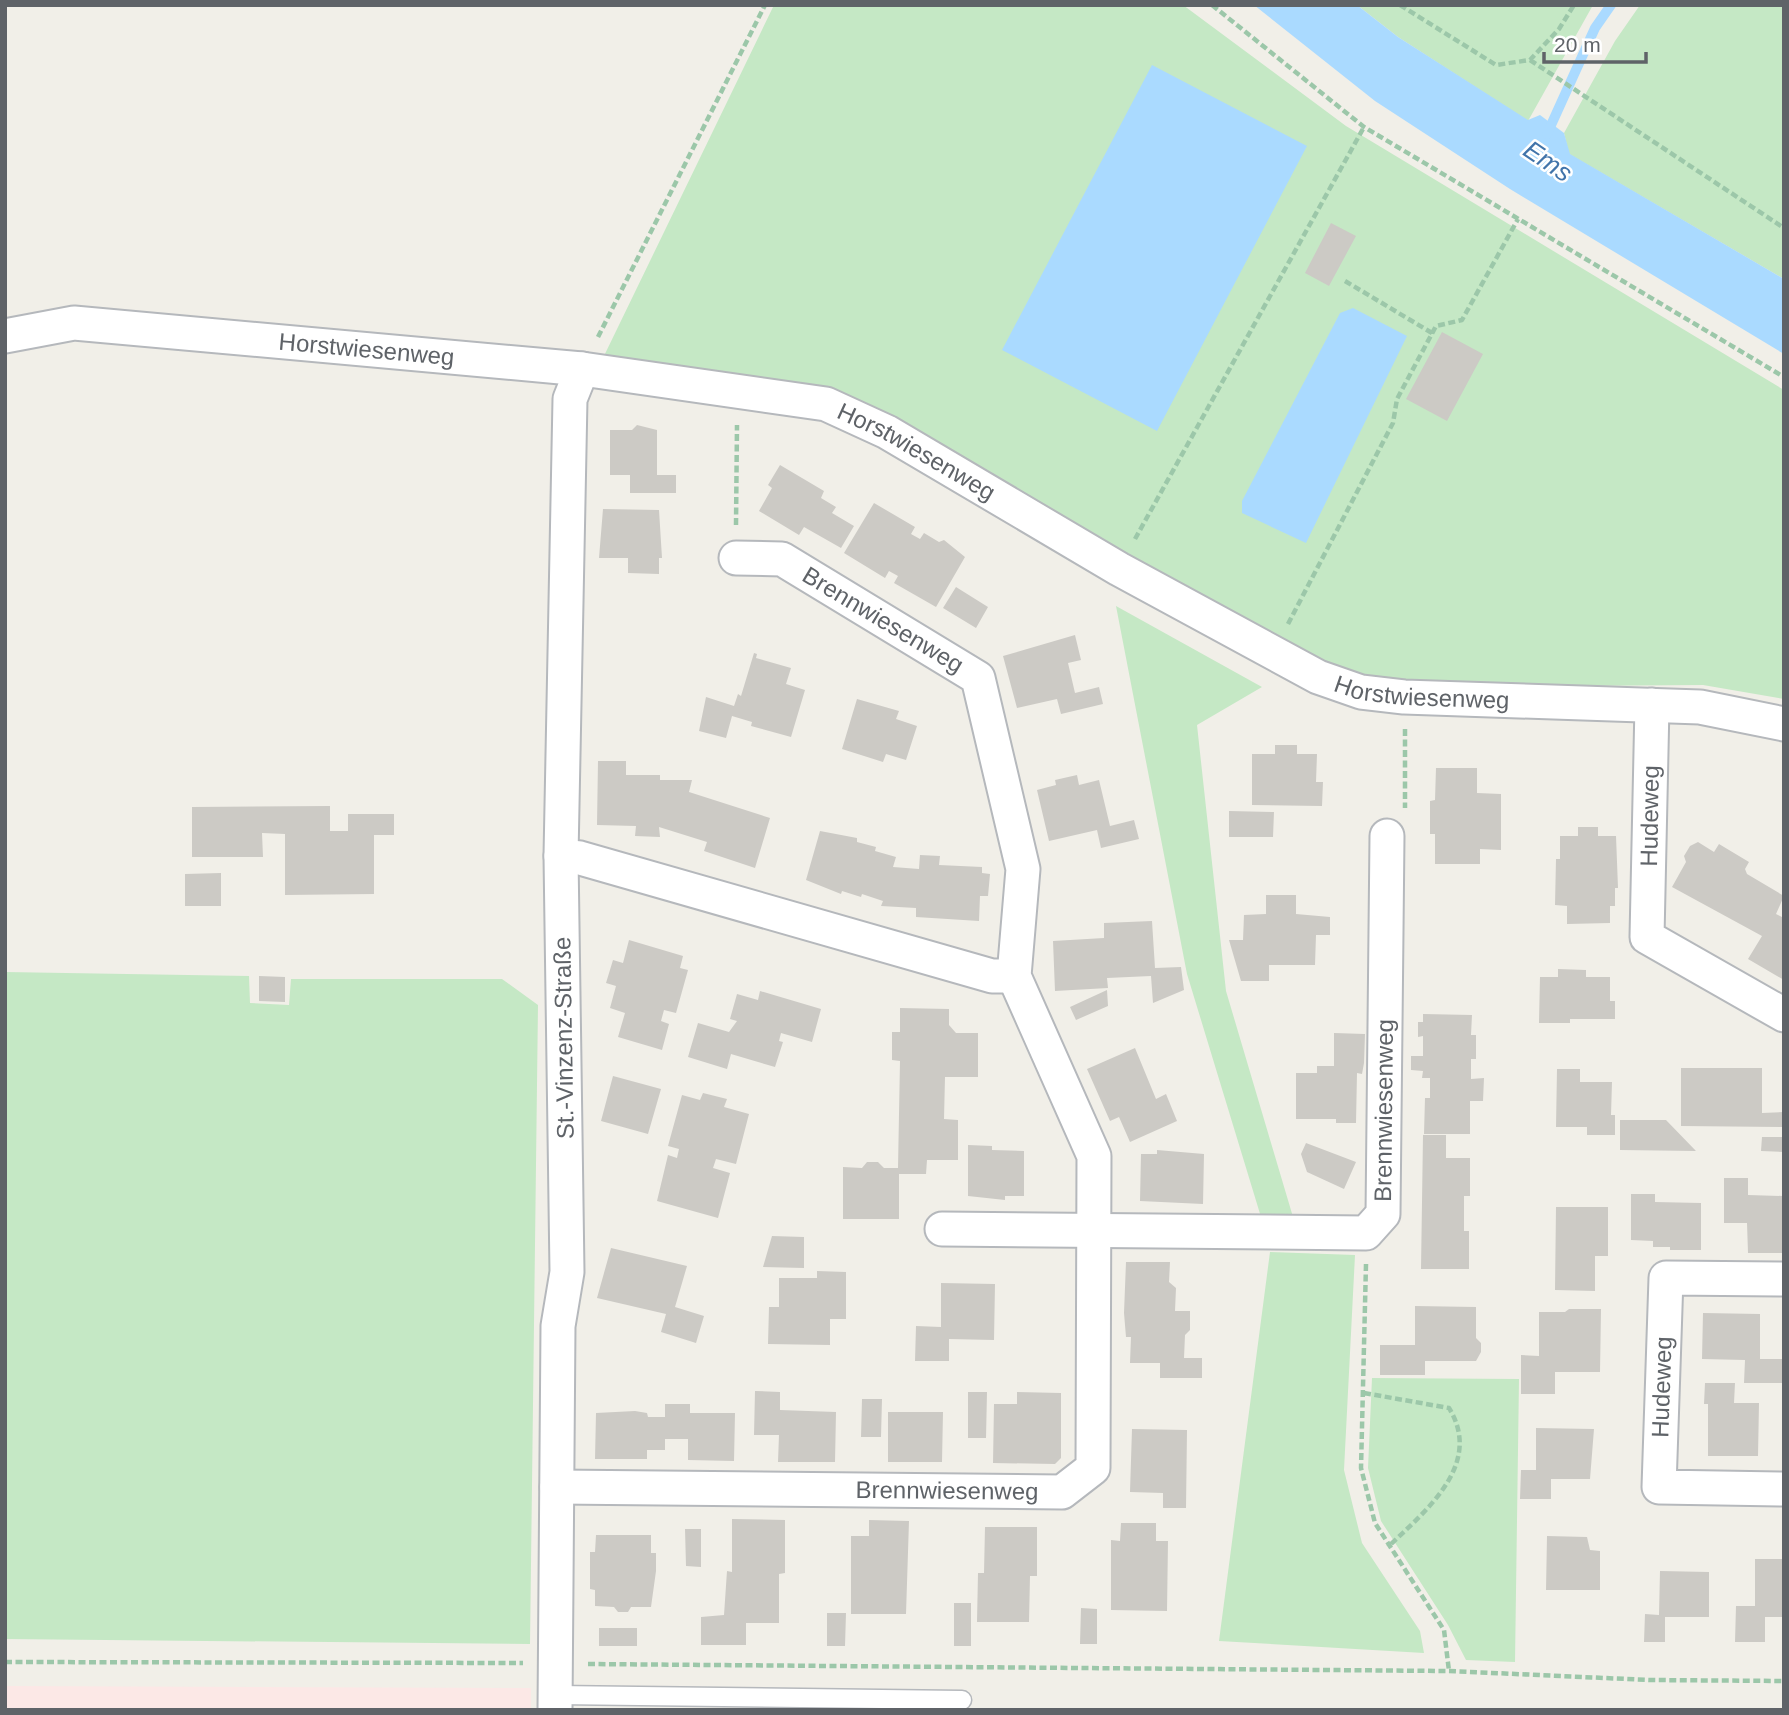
<svg xmlns="http://www.w3.org/2000/svg" width="1789" height="1715" viewBox="0 0 1789 1715" font-family="Helvetica,sans-serif">
	<rect width="100%" height="100%" fill="#f1efe8"/>
	<path fill="#fce8e6" d="M5 1686 531 1688V1710H5Z"/>
	<path fill="#c5e8c5" d="M774 5H1183L1346 126 1784 390V699L1703 685 1405 687 1319 664 1111 547 940 444 832 387 603 358Z
		M1357 5H1593L1528 121 1398 37Z
		M1640 5H1784V279L1569 154 1564 133 1615 41Z
		M1116 606 1262 687 1197 725 1226 991 1293 1217H1261L1187 974Z
		M5 972 249 976 250 1003 289 1005 291 979H502L538 1005 530 1644 5 1639Z
		M1270 1252 1355 1255 1344 1470 1362 1543 1420 1631 1424 1653 1219 1641Z
		M1372 1378 1519 1379 1515 1662 1466 1660 1448 1625 1381 1521 1368 1468Z"/>
	<path fill="#aadaff" d="M1254 5H1357L1398 37 1528 120 1540 115 1564 133 1570 154 1784 279V354L1510 189 1375 101Z
		M1152 65 1307 146 1157 431 1002 350Z
		M1353 308 1407 336 1306 543 1242 513V501L1340 313Z"/>
	<g fill="none" stroke-linecap="round" stroke-linejoin="round">
		<path stroke="#aadaff" stroke-width="10" d="M1547 134 1595 28 1611 5"/>
	</g>
	<path fill="#cccac5" d="M1331 223 1356 236 1329 286 1305 273Z
		M1442 332 1483 354 1447 421 1406 399Z
		M637 425 657 430V475H676V493H630V475H610V430H632Z
		M780 465 824 491 821 498 836 507 832 513 854 526 841 548 804 527 799 535 759 511 772 488 768 485Z
		M874 503 915 527 911 534 920 539 924 533 939 542 944 540 965 557 936 607 894 583 898 576 889 571 885 578 844 553Z
		M603 509 659 510 662 558H659V574L628 573V558H599Z
		M956 587 988 607 976 628 943 608Z
		M1075 635 1081 660 1068 663 1075 693 1099 687 1103 704 1061 714 1057 699 1017 708 1003 656Z
		M754 653 757 654 756 658 791 668 786 684 805 690 791 737 751 726 752 722 732 716 726 738 699 731 706 697 734 706 738 694 741 696Z
		M857 699 899 711 896 719 917 726 906 760 886 754 883 762 842 749Z
		M1275 745H1297V754H1317L1316 782H1323L1322 806 1252 805V754H1275Z
		M598 761H626V775H660V780H692L689 792 770 818 755 868 704 851 707 842 659 827 660 837 635 836 636 826 597 825Z
		M1436 768H1477V793L1501 794V850L1480 849V864H1435V834H1430V801L1435 800Z
		M1077 775 1079 785 1099 780 1110 826 1134 820 1139 839 1101 848 1097 830 1049 841 1037 790 1056 785 1055 780Z
		M330 806V831H348V814H394V835H374V894L285 895V834L262 833 263 857H192V807Z
		M1229 811 1274 812 1273 837H1229Z
		M1578 827H1598V836H1616L1618 888H1615V906H1610V923L1567 924V906L1555 905 1556 859H1560V836H1578Z
		M820 831 857 838V842L876 847 875 851 896 857 893 867 919 869 920 855 940 856 939 865 982 867V873L990 874 988 896H980L979 921 916 917V908L881 906 883 901 862 894 861 897 842 891 841 894 806 880Z
		M1698 842 1714 852 1719 844 1749 862 1745 869 1747 874 1784 896 1776 914 1784 918V980L1748 959 1762 936 1672 887 1686 862 1684 856 1690 846Z
		M221 873V906H185V874Z
		M1266 895H1296V914L1330 917V935H1316L1315 965H1269V981H1241L1229 940H1243L1244 915 1266 914Z
		M1152 921 1155 968 1181 967 1184 990 1153 1003 1151 976 1107 978 1108 988 1055 991 1053 941 1104 938V923Z
		M629 940 683 956 680 968 688 970 676 1013 664 1010 661 1021 669 1024 662 1050 618 1037 625 1013 610 1008 616 986 606 983 613 960 623 963Z
		M1558 969 1586 970V977H1610V1001H1615V1019H1570V1023H1539L1540 977H1558Z
		M259 976 285 977V1002L259 1001Z
		M1107 990 1108 1006 1076 1020 1070 1007Z
		M760 991 821 1009 812 1042 781 1033 779 1041 783 1042 775 1067 731 1054 727 1069 688 1057 698 1023 729 1032 737 1021 730 1019 737 994 758 1000Z
		M900 1008 949 1009V1025L956 1033H978V1077H945L944 1119 958 1120V1160H927L926 1174H899V1219H843V1167L862 1168 867 1162H878L884 1168H898L900 1061 892 1060V1032H900Z
		M1423 1014 1472 1015 1471 1035H1476V1059H1471V1079L1484 1078 1483 1101H1470V1134H1424L1425 1098H1430V1078H1422L1423 1071 1411 1070V1056H1423V1036L1418 1037V1022H1423Z
		M1334 1033 1365 1034 1364 1063 1362 1074 1357 1073 1356 1123H1336V1119H1296V1073H1317V1066H1334Z
		M1135 1048 1156 1099 1166 1094 1177 1121 1130 1142 1119 1117 1110 1121 1087 1069Z
		M1681 1068H1762V1113L1784 1112V1127L1681 1126Z
		M1557 1069H1580V1082H1612L1611 1115H1615V1135H1587V1127H1556Z
		M613 1076 661 1089 648 1134 601 1121Z
		M703 1093 727 1099 724 1107 749 1114 736 1164 716 1159 713 1168 730 1173 718 1218 657 1201 668 1155 677 1158 679 1149 668 1146 682 1095 700 1100Z
		M1620 1120H1666L1696 1151 1620 1150Z
		M1423 1135H1446V1158H1470V1196H1464V1231H1469V1269H1421Z
		M1762 1137H1784V1152L1761 1151Z
		M1306 1143 1356 1162 1344 1189 1307 1172 1301 1154Z
		M968 1145 992 1146V1150L1024 1151V1196H1005V1200L968 1196Z
		M1157 1150 1204 1154 1203 1204 1140 1201 1141 1154H1157Z
		M1724 1178H1748V1195L1784 1196V1253H1748L1747 1223H1724Z
		M1631 1194H1655V1202L1701 1203V1250H1670V1247H1653V1241L1631 1240Z
		M1556 1207H1608V1256H1595V1291L1555 1290Z
		M772 1236 804 1237V1268L763 1267Z
		M611 1248 687 1266 675 1307 704 1316 696 1343 661 1332 666 1314 597 1298Z
		M1126 1262H1170L1169 1282 1176 1288 1175 1311H1190V1330L1185 1335 1184 1358H1202V1378H1160V1363H1130L1131 1337H1126L1124 1313Z
		M817 1271 846 1272V1319H830V1345L768 1344 769 1307H779V1278H817Z
		M941 1283 995 1284 994 1340 949 1339V1361H915L916 1326 941 1327Z
		M1415 1306 1476 1307V1338L1481 1343V1352L1476 1361H1425V1375H1380V1345H1415Z
		M1569 1309H1601L1600 1372H1555V1394H1521V1355L1539 1356V1312H1565Z
		M1703 1313 1760 1314V1359H1783L1782 1383H1744L1745 1360 1702 1359Z
		M1705 1383H1735L1734 1403H1759L1758 1456H1708V1404H1704Z
		M755 1391 780 1392V1410L836 1412 835 1462H778L779 1435H754Z
		M968 1392H987L986 1438H968Z
		M1017 1392 1061 1393V1458L1055 1464 993 1463 994 1404H1017Z
		M862 1399H882L881 1437H861Z
		M665 1404H690V1413H735L734 1461 688 1460V1439H665V1450H647V1459H595L596 1413 635 1411 647 1413 648 1417H665Z
		M888 1412H943L942 1462H888Z
		M1536 1428 1594 1429 1590 1479H1551V1499H1520L1521 1470H1536Z
		M1132 1429 1187 1430 1186 1508H1163V1493L1130 1492Z
		M732 1519 785 1520V1573L779 1574V1623H746V1645H701V1617L724 1615 727 1571 732 1572Z
		M869 1520 909 1521 906 1614H851V1536H869Z
		M1121 1523H1156V1541H1168L1167 1611 1111 1610V1540L1120 1541Z
		M985 1527H1037V1576H1030L1029 1622H977L978 1573H984Z
		M685 1529H701V1567L686 1566Z
		M596 1535H651V1553H656V1571L651 1607H631L628 1612H618L614 1607 595 1606V1590L590 1589V1552H595Z
		M1547 1536 1587 1537 1590 1550 1600 1551V1590H1546Z
		M1755 1559H1784V1617H1765V1642H1735L1736 1606H1755Z
		M1660 1571 1709 1572V1617H1665V1642H1644L1645 1614 1659 1615Z
		M954 1603H971V1646H954Z
		M1081 1608 1097 1609V1644H1080Z
		M827 1613H846L845 1646H827Z
		M599 1628H637V1646H599Z"/>
	<g fill="none" stroke-linecap="round" stroke-linejoin="round">
		<defs>
			<path id="lane" d="M556 1695 962 1700"/>
			<g id="street">
				<path id="s1" d="M5 336 74 323 582 369 826 404 887 432 1119 569 1318 677 1361 692 1404 697 1700 707 1784 724"/>
				<path d="M1652 705 1647 937 1784 1015"/>
				<path d="M561 856 580 858 992 976H1014"/>
				<path id="s2" d="M942 1229 1366 1233 1383 1214 1387 836"/>
				<path d="M1784 1279 1666 1278 1659 1487 1784 1489"/>
				<path id="s3" d="M557 1487 1062 1492 1093 1468 1094 1156 1014 976 1023 869 978 678 782 559 736 558"/>
				<path d="M555 1710 558 1326 567 1272 561 856 570 399 582 369"/>
			</g>
		</defs>
		<use href="#lane" stroke="#b5b8bc" stroke-width="21"/>
		<use href="#street" stroke="#b5b8bc" stroke-width="37"/>
		<path stroke="#9cc7a9" stroke-width="4.5" stroke-dasharray="7 3.5" stroke-linecap="butt" d="M1212 5 1364 127 1784 377
			M1400 5 1496 65 1530 60 1559 29 1574 5
			M1530 60 1784 228
			M1345 281 1432 333
			M598 337 765 5
			M736 525 737 425
			M1135 539 1364 127
			M1288 624 1393 423 1397 399 1436 326 1462 320 1518 219
			M1405 729V808
			M1366 1264 1361 1468 1375 1523 1444 1630 1449 1671
			M1364 1393 1449 1408C1484 1465 1425 1511 1388 1547
			M5 1662 523 1663
			M588 1664 1449 1671 1649 1680 1784 1681"/>
		<use href="#lane" stroke="#fff" stroke-width="18"/>
		<use href="#street" stroke="#fff" stroke-width="33"/>
	</g>
	<g text-anchor="middle" stroke-width="5" stroke-linejoin="round" paint-order="stroke">
		<g font-size="24" fill="#5f6368" stroke="#fff">
			<text dy="8" stroke="none"><textPath href="#s1" startOffset="364">Horstwiesenweg</textPath></text>
			<text dy="8" stroke="none"><textPath href="#s1" startOffset="929">Horstwiesenweg</textPath></text>
			<text transform="translate(883 620) rotate(31)" y="8">Brennwiesenweg</text>
			<text dy="8" stroke="none"><textPath href="#s1" startOffset="1496">Horstwiesenweg</textPath></text>
			<text transform="translate(1650 816) rotate(-89)" y="8">Hudeweg</text>
			<text transform="translate(564 1038) rotate(-91)" y="8">St.-Vinzenz-Straße</text>
			<text dy="8" stroke="none"><textPath href="#s2" startOffset="553">Brennwiesenweg</textPath></text>
			<text transform="translate(1662 1387) rotate(-88)" y="8">Hudeweg</text>
			<text dy="8" stroke="none"><textPath href="#s3" startOffset="390">Brennwiesenweg</textPath></text>
		</g>
		<g font-size="26" font-style="italic" fill="#4174aa" stroke="#fff">
			<text transform="translate(1548 161) rotate(34)" y="9">Ems</text>
		</g>
	</g>
	<rect width="1789" height="1715" fill="none" stroke="#5f6368" stroke-width="14"/>
	<path d="M1544 52v10h102v-10" fill="none" stroke="#5f6368" stroke-width="3.5"/>
	<text x="1554" y="52" font-size="21" fill="#5f6368" stroke="#ffffff" stroke-width="5" paint-order="stroke">20 m</text>
</svg>
